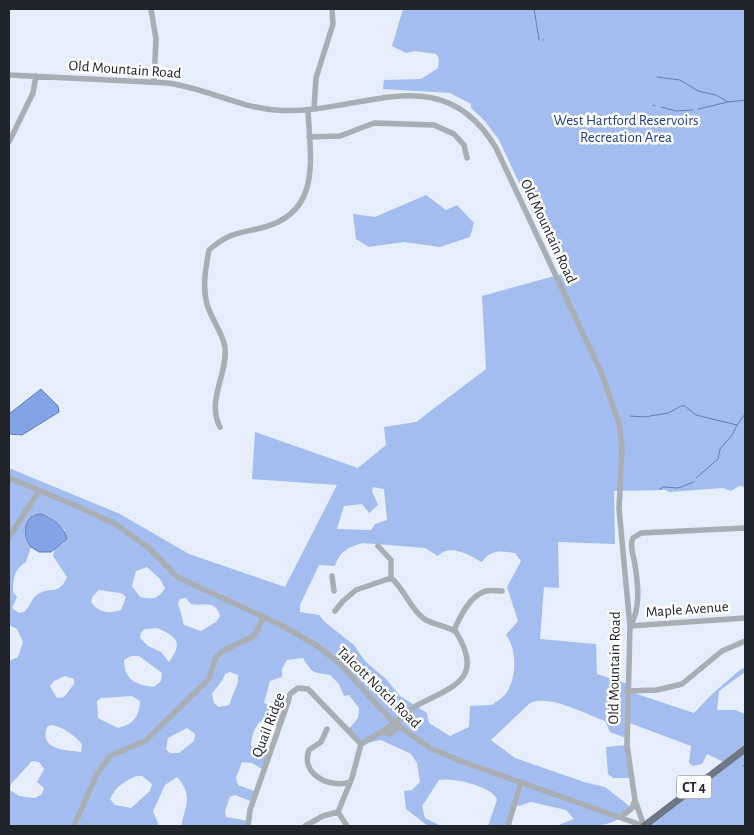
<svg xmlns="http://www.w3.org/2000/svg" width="754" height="835" viewBox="0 0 754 835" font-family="'Alegreya Sans',sans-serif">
	<rect width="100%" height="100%" fill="#e6eefc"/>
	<path fill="#a3bdef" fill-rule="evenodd" d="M403 9H745V487L739 486 731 491 723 488 669 492 666 490 614 491 615 544 558 542 559 588 544 587 540 639 596 644 597 674 628 684V691L694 713 711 695 741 669 745 668V672L719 691 717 710H735L745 714V826H644L726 763 707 754 702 764 693 766 689 763 691 746 627 722 626 738 610 732 605 721C585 714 550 694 530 703L491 740 515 758 584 782 605 787 632 808C613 831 582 826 556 826L574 819 566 810 531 802 519 806 514 803 508 826H488L497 800C494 786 451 777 439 780L422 806 425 818 441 826H428L406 809 404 791 412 790 420 782 417 763 411 754 381 740 361 744 348 730 358 718 359 708 349 695 344 696 339 684 330 675C314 672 313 675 303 658L287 660 282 669V677L270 681 264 703 285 710 279 727 261 721C255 725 251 738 251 746L270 754 264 770 252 763 242 762 236 778 238 785 257 792 253 802 235 795 230 797 225 811 226 817 249 821 248 826H181C186 805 193 795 177 777L165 785 153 811 159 826H9V661L18 657 23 642 17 629 9 625V468L120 514 189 554 285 587 337 485 252 479 255 432 358 468 386 445 384 427 416 422 486 369 482 296 562 274 499 140 484 120 471 108V104L450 93 383 89 384 80 421 79 438 68 439 59 436 54 415 51 406 53 392 46ZM373 487 384 489 387 520 375 524 371 530 337 529 344 506 362 504 369 513 378 505 372 491ZM41 514 49 516 65 530 64 543 55 547 53 556 67 577C59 596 51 586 38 594 31 598 30 607 24 612L19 613 12 608 17 597 13 592C13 579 14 569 26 562L31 547 28 543 32 515ZM363 543 425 548 438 556C450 543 469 555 482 562 491 549 501 551 515 553L521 561 507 587 518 621 506 635C517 649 517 676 507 692 504 697 497 701 492 705L470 706 469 727 450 736 429 723 427 713 400 696 387 680 365 661 354 645 326 623 319 615 300 612V605L319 565 335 566C340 551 348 547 363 543ZM147 567 160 579 165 588C159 599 152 600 140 597L132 586 136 571ZM99 590 121 593 126 597 121 610C109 614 99 613 91 602L93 596ZM186 598 191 604C204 607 215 599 220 616L216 622 201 631 184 625 178 603 180 599ZM157 628C178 637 183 643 169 662L161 652 148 646 140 638 141 632 145 629ZM131 656H139L162 673 161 681 154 687C136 685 124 680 124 660ZM230 672 238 675V682L229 705 219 707 214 703 212 694C216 687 223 682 225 674ZM65 676 74 679V684L64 697 57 698 50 686 54 681ZM132 696 140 701C139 717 134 724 118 728L98 718 97 701 101 698ZM51 725C62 726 75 736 82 744L81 752C65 750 39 750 47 727ZM187 728 195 734 194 741 179 753H170L166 749 168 738ZM32 761 39 762 44 769 37 782 44 788 42 794 35 798 19 796 10 790 11 784ZM136 776H142L152 784 150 791 131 808 115 805 110 799C116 786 124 782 136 776Z
		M426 195 446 210 457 205 474 223 470 237 440 247 404 242 369 247 356 239 353 214 375 217Z
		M627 745 631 778H613L608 774 606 747Z"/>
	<path fill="#82a3e5" stroke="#657dad" d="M41 389 58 406 59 412 22 435 9 434V414Z
		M41 514C52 517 65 528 67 539L51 552H39L31 547C22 536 23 514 41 514Z"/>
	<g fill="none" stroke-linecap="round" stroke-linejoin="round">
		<path stroke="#657dad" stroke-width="1" d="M534 9 539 40
			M543 40H544
			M657 77 680 80 698 91 716 95 728 102 745 100
			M653 105 655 106
			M661 107 676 111 693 110
			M698 109 728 102
			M630 416 644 417 668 413 681 406H685L696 415 737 425
			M696 478 718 459 720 449 732 435 737 425 745 414
			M660 489 663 487 678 488 694 482
			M743 766 745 764"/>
		<path stroke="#a9adb4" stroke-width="5.5" d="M151 9 156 39 154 82
			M9 75 168 83C205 88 238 107 275 110 358 117 440 54 496 148L601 372 619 423 622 448 619 509 630 626 627 745 635 800 644 826
			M314 109 316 78 333 24 332 9
			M309 137 340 136 374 123 434 125 454 134 464 145 467 158
			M9 142 33 93 36 76
			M220 427C206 401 228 374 225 347 222 331 211 319 207 304 202 287 206 266 209 250 230 232 237 234 261 228 323 213 310 158 308 110
			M9 478 79 507 115 524 149 548 177 577 281 625 316 645 339 663 394 723 430 748 463 762 644 826
			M9 537 39 491
			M378 546 391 560V578
			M332 576 334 591
			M335 611 343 601 356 590 391 578
			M630 626C641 609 638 584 635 565 634 556 629 547 633 538L641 533 745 528
			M630 626 745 618
			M454 630C460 617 470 595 486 591 491 590 497 591 502 591
			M627 691 657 690 682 684 722 651 745 641
			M327 729 321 742 309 750C300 774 330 789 350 782
			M381 733H392L399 726
			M338 812 352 778 361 744C373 737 384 731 394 723 401 718 408 711 416 706 451 687 486 680 456 632 446 625 432 625 423 618 409 607 404 588 391 578
			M338 812 347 826
			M621 817 632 808 635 800
			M74 826 97 774 110 756 145 741 209 679 216 657 223 651 254 636 264 617
			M248 826 250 810 288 702 290 694 298 688 308 689 361 744
			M305 826 323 816 338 812
			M508 826 521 782"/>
		<path stroke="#707784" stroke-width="7" d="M644 826 745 749"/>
	</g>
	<g text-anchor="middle" stroke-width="5" stroke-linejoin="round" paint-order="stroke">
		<rect fill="#fff" stroke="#64666b" stroke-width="1" x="676.5" y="775.5" width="35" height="23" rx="4"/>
		<g font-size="14" font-weight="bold" fill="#21242b">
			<text x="694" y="792">CT 4</text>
		</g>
		<g font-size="15" fill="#21242b" stroke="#fff">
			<text transform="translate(125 69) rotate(4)" y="5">Old Mountain Road</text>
			<text transform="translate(549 231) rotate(65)" y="5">Old Mountain Road</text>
			<text transform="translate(687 609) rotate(-4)" y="5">Maple Avenue</text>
			<text transform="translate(614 668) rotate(-89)" y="5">Old Mountain Road</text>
			<text transform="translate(379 687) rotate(44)" y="5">Talcott Notch Road</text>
			<text transform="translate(268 725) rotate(-69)" y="5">Quail Ridge</text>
		</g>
		<g font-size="15" fill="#1f408c" stroke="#fff">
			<text x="626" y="125">West Hartford Reservoirs<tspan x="626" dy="17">Recreation Area</tspan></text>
		</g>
	</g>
	<rect width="754" height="835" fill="none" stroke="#21242b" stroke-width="20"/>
</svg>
